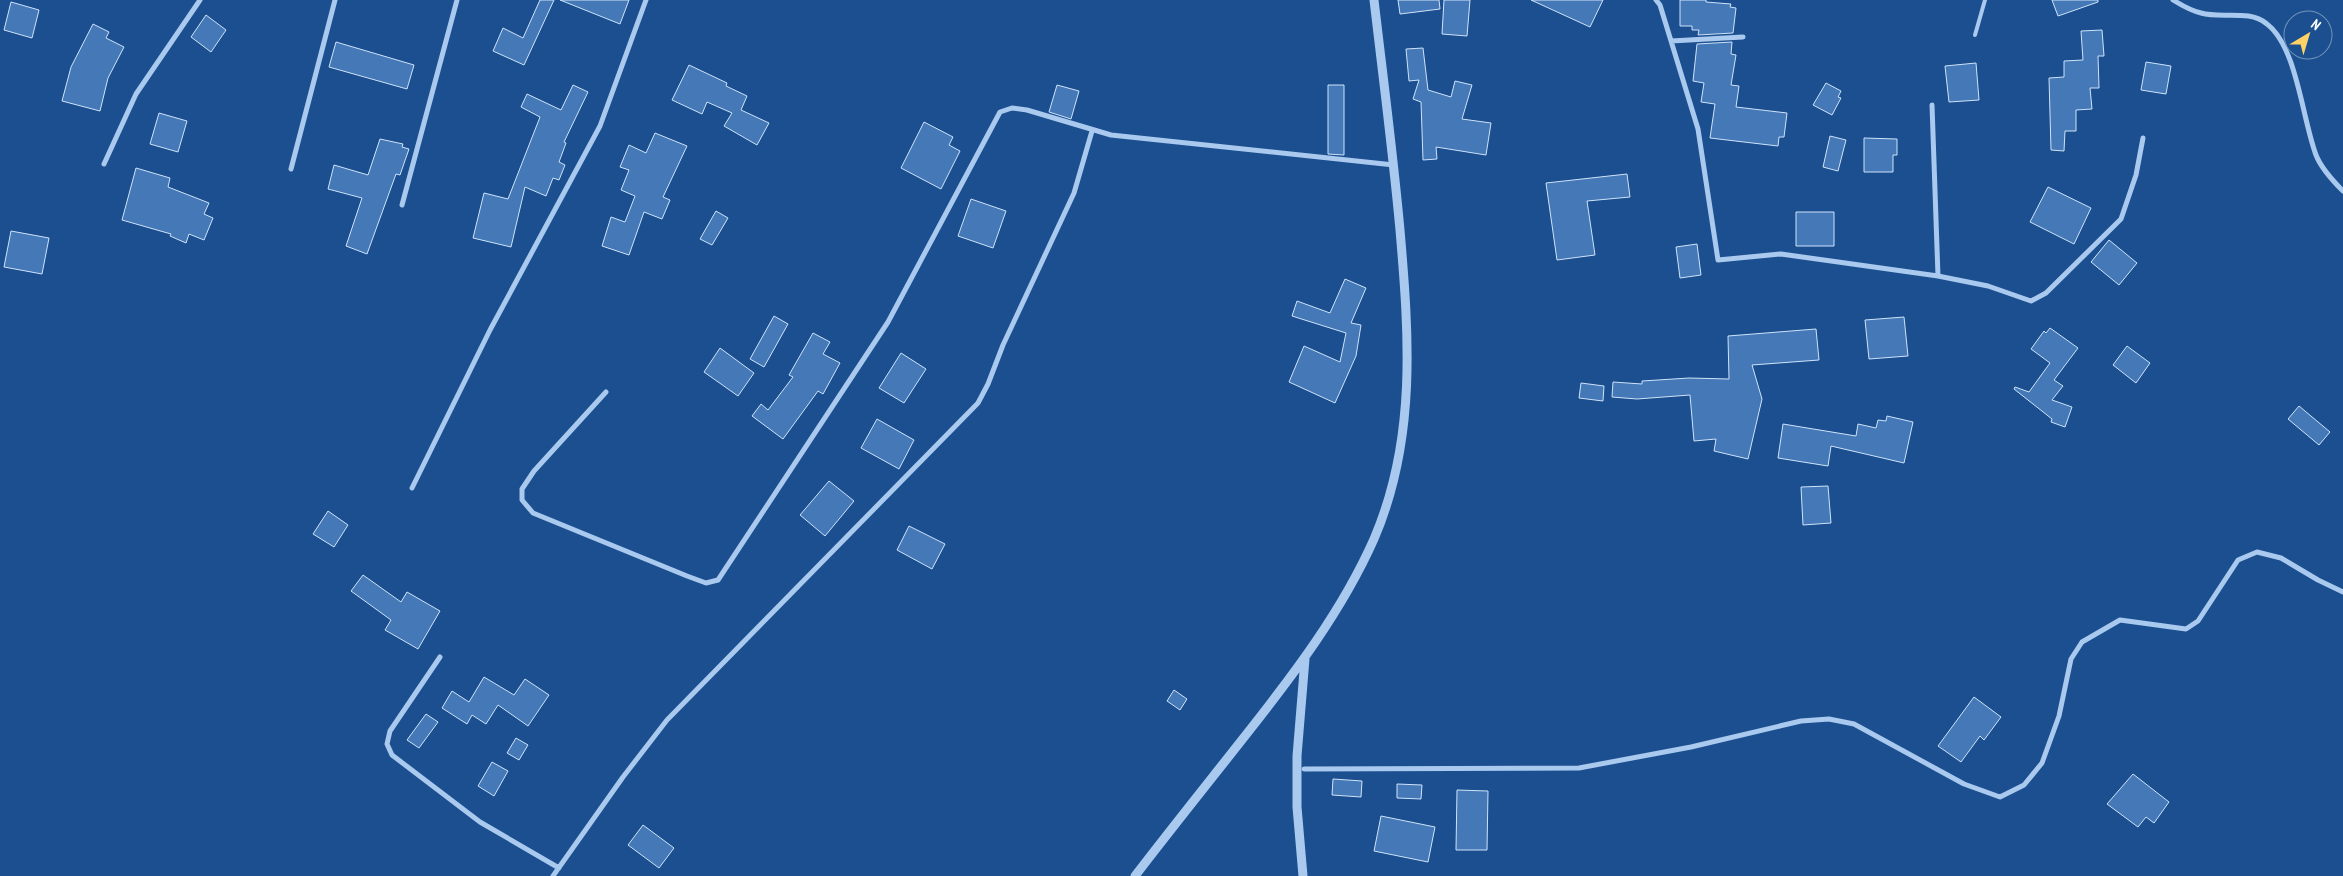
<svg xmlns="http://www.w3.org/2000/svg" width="2343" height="876" viewBox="0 0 2343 876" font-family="'PT Sans Narrow',sans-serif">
	<rect width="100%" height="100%" fill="#1b4f8f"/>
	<path fill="#4478b7" stroke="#cfe3fa" d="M540 0H554L524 65 493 51 503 28 523 38Z
		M560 0H629L620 24Z
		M1398 0H1439L1440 9 1400 14Z
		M1444 0H1470L1467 36 1442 34Z
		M1531 0H1603L1590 27Z
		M1680 0H1706V2L1731 4 1730 7 1736 8 1733 33 1698 35 1699 30H1692V26H1680Z
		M2052 0H2098V2L2058 16Z
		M11 2 39 10 32 38 4 30Z
		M206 15 226 30 211 52 191 37Z
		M93 24 109 32 106 38 124 47 108 78 100 111 62 101 71 67Z
		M2102 30 2104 56H2098L2099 88H2090L2092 109 2076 110V131H2065L2064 151 2051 150 2049 78 2064 77V61L2083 60 2081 31Z
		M336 42 414 65 407 89 329 67Z
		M1732 42 1731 54 1736 55 1731 85 1739 86 1736 107 1787 113 1784 137H1779L1778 146 1710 138 1715 104 1701 102 1704 83 1693 81 1697 44Z
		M1423 48 1428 90 1451 97 1455 81 1472 85 1462 119 1491 123 1486 155 1436 147 1437 159 1423 160 1421 102 1413 99 1419 80 1409 81 1406 49Z
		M2146 62 2171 66 2166 94 2141 90Z
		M1976 63 1979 100 1949 102 1945 66Z
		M689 65 727 83 726 86 747 96 741 110 769 123 757 145 724 126 732 113 707 102 702 114 672 100Z
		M1826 83 1841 91 1838 97 1841 98 1832 115 1813 105Z
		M573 85 588 92 564 142 566 143 559 162 565 165 559 180 553 178 546 196 525 187 511 247 473 238 484 193 508 199 540 117 521 107 527 94 561 110Z
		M1057 85 1079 91 1071 119 1049 112Z
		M1328 85H1344V155L1328 154Z
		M159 113 187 121 178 152 150 144Z
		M924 122 953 137 949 145 960 151 941 189 901 168Z
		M655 133 687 146 663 197 670 200 662 219 644 212 629 255 602 246 611 217 625 222 635 196 621 190 629 170 620 167 629 145 646 153Z
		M1830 136 1846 140 1838 171 1823 167Z
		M1864 138 1897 139V155H1893V172H1864Z
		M380 139 403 144 402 147 409 149 400 175 396 174 367 254 346 246 362 198 328 189 334 165 368 175Z
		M136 168 170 178 168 187 209 203 204 214 213 218 204 240 189 234 186 243 170 236 171 234 122 220Z
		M1627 174 1630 197 1587 201 1595 255 1557 260 1546 183Z
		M2048 187 2091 208 2074 244 2030 222Z
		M971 199 1006 211 993 248 958 236Z
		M716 211 728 218 712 245 700 239Z
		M1796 212H1834V246H1796Z
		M11 231 49 238 42 274 4 267Z
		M2109 240 2137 263 2119 285 2091 262Z
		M1697 244 1701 275 1680 278 1676 247Z
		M1345 279 1366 288 1351 323 1361 325 1356 356 1335 403 1289 382 1304 346 1340 362 1346 333 1292 316 1297 301 1330 313Z
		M774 316 788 324 764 367 750 359Z
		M1904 317 1908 356 1869 359 1865 320Z
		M2050 328 2078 348 2054 380 2063 386 2052 400 2072 407 2065 427 2051 422 2052 419 2014 389 2015 387 2029 392 2050 363 2031 349 2044 331 2046 333Z
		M1816 329 1819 360 1752 365 1762 399 1748 459 1714 451 1716 439 1694 441 1690 395 1637 399 1612 397 1613 382 1642 384V381L1689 378 1729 379 1728 336Z
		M813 333 830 342 823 354 840 363 823 394 818 391 783 439 752 416 761 404 768 410 793 377 789 375Z
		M2127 346 2150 363 2136 383 2113 365Z
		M720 348 754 373 738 396 704 372Z
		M901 353 926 369 904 403 879 388Z
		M1581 383 1604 386 1603 401 1579 398Z
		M2299 406 2330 432 2319 445 2288 419Z
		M1887 416 1913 422 1904 463 1831 446 1828 466 1778 458 1783 424 1856 436 1858 424 1876 428 1878 420 1886 421Z
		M877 419 914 440 899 469 861 448Z
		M829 481 854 501 825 536 800 515Z
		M1828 486 1831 523 1803 525 1801 487Z
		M328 511 348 525 334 547 313 534Z
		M909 526 945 544 932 569 897 550Z
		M363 575 401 602 407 592 440 611 418 649 385 630 391 620 351 591Z
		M484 677 514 695 525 679 549 695 528 726 498 705 486 724 472 715 467 724 442 708 452 691 469 702Z
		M1174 690 1187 699 1180 710 1167 701Z
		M1974 697 2001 717 1984 740 1980 736 1961 762 1938 746Z
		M426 714 438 722 419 748 407 740Z
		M516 738 528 745 519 760 507 753Z
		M492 762 508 771 494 796 478 786Z
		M2133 774 2169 802 2154 823 2146 817 2138 827 2107 804Z
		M1333 779 1362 781 1361 797 1332 795Z
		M1397 784 1422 785 1421 799 1397 798Z
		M1457 790 1488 791 1487 850H1456Z
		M1381 816 1435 827 1428 862 1374 851Z
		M643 825 674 848 659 868 628 845Z"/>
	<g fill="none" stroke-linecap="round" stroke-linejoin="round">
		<path stroke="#a9c9ee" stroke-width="4" d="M1975 35 1985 0"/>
		<path stroke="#a9c9ee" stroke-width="5" d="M1656 0 1660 5 1698 129 1718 260 1781 254 1831 261 1938 276 1988 286 2031 301 2046 293 2121 219 2136 175 2143 138
			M2173 0C2181 5 2192 11 2201 13 2222 19 2249 9 2267 24 2297 47 2302 118 2316 155 2321 168 2333 181 2343 191
			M1671 41 1743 37
			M1932 105 1938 276
			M104 164 136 94 200 0
			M291 169 335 0
			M402 205 457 0
			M606 392 534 471 522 489V500L533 513 687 576 706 583 718 580 888 322 1000 112 1012 108 1027 110 1111 135 1394 165
			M412 488 490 330 600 126 646 0
			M440 657 390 731 387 744 392 755 480 822 559 868
			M1304 769 1579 768 1691 747 1801 721 1829 719 1854 724 1964 784 2000 797 2024 785 2042 763 2059 716 2071 659 2082 642 2120 620 2186 629 2198 621 2238 560 2257 552 2281 558 2318 580 2343 592
			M553 876 623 777 667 720 978 403 988 384 1003 345 1074 193 1092 131"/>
		<path stroke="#a9c9ee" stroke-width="9" d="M1135 876C1171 829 1208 783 1245 736 1294 674 1342 611 1374 539 1417 439 1409 335 1400 230 1393 153 1383 77 1374 0
			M1303 876 1297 807V756L1305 659"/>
	</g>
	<g transform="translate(2308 35) rotate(38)"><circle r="24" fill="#1b4f8f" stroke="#7695bc"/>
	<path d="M0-4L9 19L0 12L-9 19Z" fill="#ffd166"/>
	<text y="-8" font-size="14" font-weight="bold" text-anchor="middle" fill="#ffffff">N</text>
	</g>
</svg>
